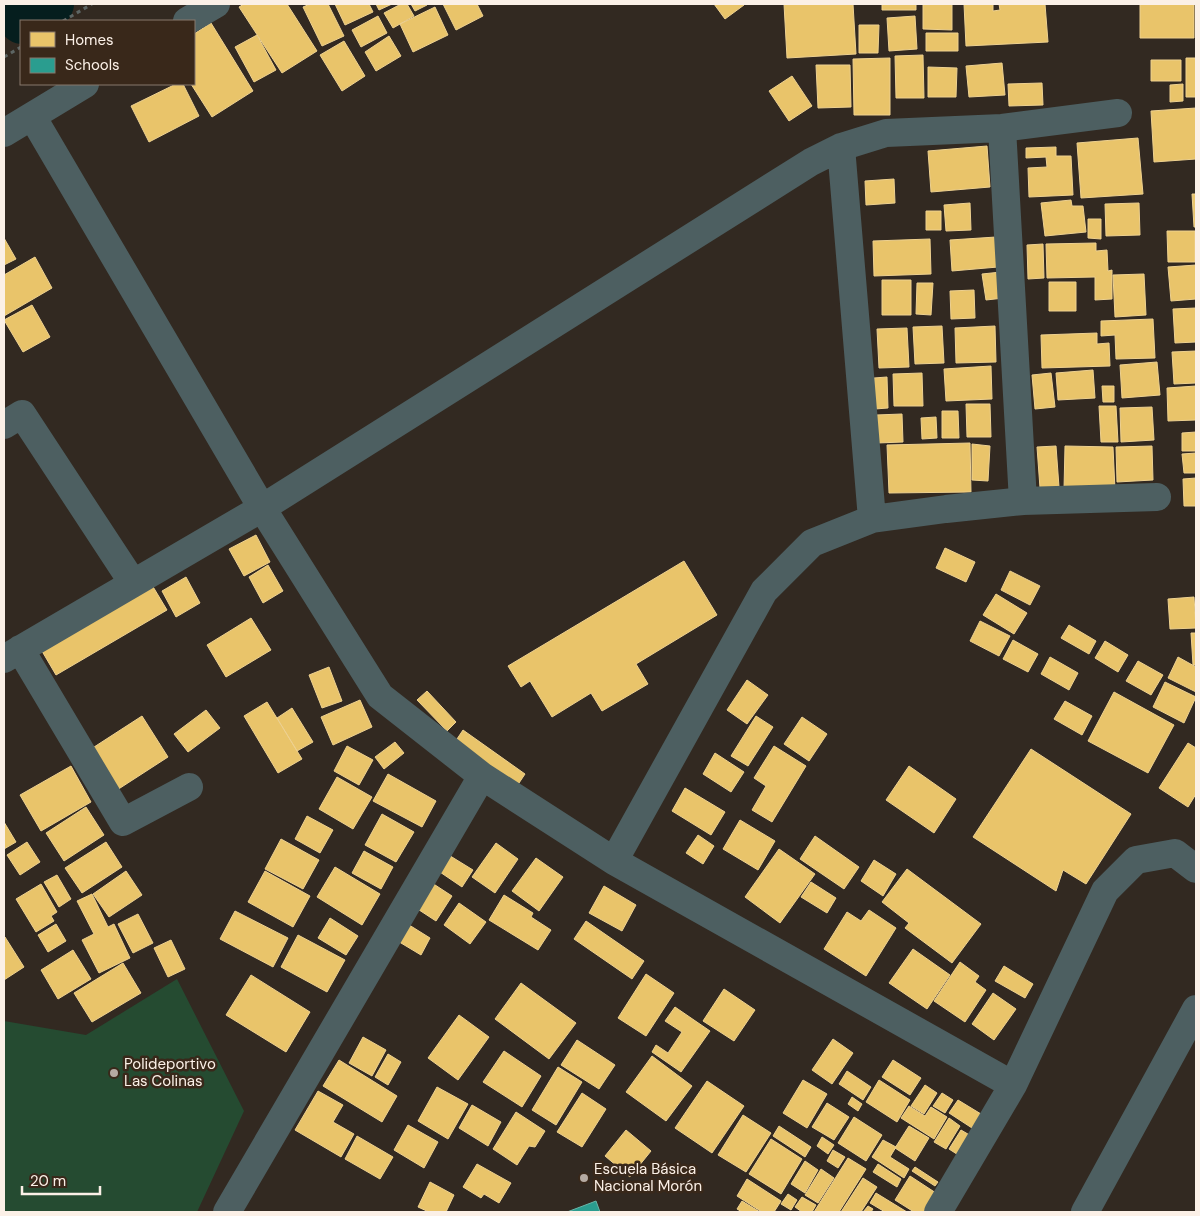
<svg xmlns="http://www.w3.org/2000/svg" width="1200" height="1216" viewBox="0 0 1200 1216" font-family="'DM Sans',sans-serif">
	<rect width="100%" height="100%" fill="#322921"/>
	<path fill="#254b31" d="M177 979 244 1111 197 1212H4V1021L86 1035Z"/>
	<path fill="#e9c46a" stroke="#eed190" d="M244 4H287L317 51 282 73 239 7Z
		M310 4H328L344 36 322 46 303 7Z
		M335 4H369L373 12 345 25Z
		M376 4H392L379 10Z
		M401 4H407L414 16 393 28 384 13Z
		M411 4H426L427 5 415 11Z
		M443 4H477L483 16 456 30Z
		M714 4H744V5L725 19Z
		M784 4H853L856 54 787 58Z
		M882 4H916V10H882Z
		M923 4H952V30L923 29Z
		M964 4H993V11L1000 10 999 4H1045L1048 42 966 46Z
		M1140 4H1194V38H1140Z
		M435 7 448 35 413 52 400 24Z
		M378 16 387 33 361 47 352 30Z
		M915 16 917 49 889 51 887 18Z
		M211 23 253 91 212 117 191 84H194V34Z
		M859 25H879L878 53H859Z
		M926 33H958V51H926Z
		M257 35 276 70 254 82 235 47Z
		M389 36 401 56 376 71 365 52Z
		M344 41 365 76 342 91 320 55Z
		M923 55 924 98H896L895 56Z
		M890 58V115H854L853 59Z
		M1186 58H1196V97H1186Z
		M1151 60H1181V81H1151Z
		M1002 63 1005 95 969 97 966 66Z
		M816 65H850L851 107 818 108Z
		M928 67 957 68 956 97H928Z
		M792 76 812 106 789 121 769 91Z
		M1042 83 1043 105 1009 106 1008 84Z
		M176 84H183L199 116 149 142 131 106Z
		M1183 84V101L1170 102V85Z
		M1196 108V159L1154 162 1151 111Z
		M1138 138 1143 194 1081 198 1077 143Z
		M987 146 990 187 931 192 928 151Z
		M1056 147V156H1071L1073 195 1029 197 1028 168 1047 167 1046 157 1026 158V148Z
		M894 179 895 203 866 205 865 181Z
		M1192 194H1196V227H1194Z
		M1071 200 1072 206H1083L1086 232 1045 236 1041 203Z
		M970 203 971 230 946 231 944 205Z
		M1139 203 1140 235 1106 236 1105 204Z
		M926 211H941V230H926Z
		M1088 219H1101V239L1088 238Z
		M1167 231H1195V262H1168Z
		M996 237 998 267 952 271 950 240Z
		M4 238 16 259 4 265Z
		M930 239 931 274 874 276 873 241Z
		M1096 243V251L1107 250 1108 271 1112 270V299L1095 300V277L1047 278 1046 244Z
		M1043 244 1044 278 1028 279 1027 245Z
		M35 257 52 288 4 316V275Z
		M1196 265V299L1171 301 1168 267Z
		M1001 272 1004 298 986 300 982 274Z
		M1144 274 1146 315 1115 317 1113 275Z
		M882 280H911V315H882Z
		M1049 282H1076V311H1049Z
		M917 283H933L931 315 916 314Z
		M974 290 975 318 951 319 950 291Z
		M32 305 50 337 23 352 4 320Z
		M1196 308V342L1175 343 1173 309Z
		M1153 319 1155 358 1116 359 1115 335 1101 336V321Z
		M942 326 944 363 915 364 913 327Z
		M995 326 996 362 956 363 955 328Z
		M907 328 909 367 879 368 877 329Z
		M1097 333V344L1109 343 1110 366 1042 368 1041 335Z
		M1196 351V383L1174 384 1172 352Z
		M1157 362 1160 395 1122 398 1120 365Z
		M991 366 992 399 946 401 944 369Z
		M1093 370 1095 398 1058 400 1056 373Z
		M922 373 923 406H894L893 374Z
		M1051 373 1055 407 1035 409 1032 375Z
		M887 377 888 408 875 409 874 378Z
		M1102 386H1114V402H1103Z
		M1196 386V420L1168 421 1167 388Z
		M966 404H990L991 437H967Z
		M1099 406H1116L1118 442H1101Z
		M1152 407 1154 440 1121 442 1120 408Z
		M942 411H958L959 438H942Z
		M902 414 903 442 877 443 876 415Z
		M936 417 937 438 922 439 921 418Z
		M1196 432V451H1182V433Z
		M970 443 971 492 889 493 887 445Z
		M972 444 990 446 988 481 972 480Z
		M1056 446 1059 487 1040 488 1037 447Z
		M1065 446 1113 447 1115 490 1064 489Z
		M1152 446 1153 480 1117 482 1116 447Z
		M1196 453V473H1184L1182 454Z
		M1196 478V506H1184L1183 479Z
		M256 535 270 562 244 576 229 549Z
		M945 548 975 562 966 582 936 568Z
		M684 561 717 615 636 664 648 684 602 711 591 693 552 717 530 681 521 687 508 666Z
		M268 565 283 591 263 603 249 577Z
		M1010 571 1040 586 1030 605 1001 590Z
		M186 577 200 603 176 617 162 591Z
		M149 580 167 610 56 675 39 646Z
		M996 594 1027 613 1014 634 983 615Z
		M1194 597 1196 628 1170 629 1168 599Z
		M251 618 271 650 226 677 207 645Z
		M980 621 1010 636 999 656 970 641Z
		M1069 625 1096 641 1089 654 1061 638Z
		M1191 633H1196V665H1193Z
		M1013 640 1038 654 1028 672 1003 659Z
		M1105 641 1128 655 1118 672 1095 658Z
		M1050 657 1078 673 1069 690 1041 674Z
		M1178 657 1196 667V692L1168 678Z
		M1138 661 1163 675 1151 695 1126 681Z
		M329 667 342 701 322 708 309 675Z
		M747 680 768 695 747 724 727 710Z
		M1165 682 1196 697 1184 723 1153 707Z
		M427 691 456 722 447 731 417 700Z
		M1114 692 1174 725 1148 773 1088 741Z
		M360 700 372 727 333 745 321 717Z
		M1065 701 1092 716 1082 735 1054 719Z
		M267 702 302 759 278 773 244 716Z
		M292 708 313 742 297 751 277 718Z
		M206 710 220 728 188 752 174 734Z
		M142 716 168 757 117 790 91 749Z
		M756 716 773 727 748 766 731 756Z
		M802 717 827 734 809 761 784 744Z
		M463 730 525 774 517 786 455 742Z
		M395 742 404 753 384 769 375 757Z
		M1188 743 1196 748V794L1188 807 1159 788Z
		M347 746 373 760 359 785 334 771Z
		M774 746 806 766 772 822 752 810 766 786 754 778Z
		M1031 749 1131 814 1086 884 1063 870 1056 891 973 837Z
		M715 753 744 772 731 792 703 774Z
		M71 766 91 802 41 831 20 795Z
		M909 766 956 799 934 833 886 800Z
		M388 774 436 801 422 827 373 801Z
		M337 777 372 797 353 829 319 809Z
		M685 788 725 812 711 835 672 811Z
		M86 807 104 835 64 861 46 833Z
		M382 814 414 832 396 862 365 845Z
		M307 816 333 830 320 853 295 839Z
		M740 820 775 841 758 870 723 849Z
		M4 822 16 842 4 849Z
		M698 835 714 846 703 864 686 853Z
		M815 836 859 867 844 889 800 859Z
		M281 839 319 860 303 889 265 869Z
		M27 842 40 862 20 875 7 855Z
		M106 842 122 867 82 893 65 868Z
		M496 843 518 859 495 893 472 877Z
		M779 849 815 874 780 923 745 897Z
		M364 851 393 867 381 889 352 873Z
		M447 854 473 870 462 887 437 870Z
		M536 858 563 877 539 911 512 891Z
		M874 860 896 874 883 896 861 881Z
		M335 867 380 894 362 925 317 897Z
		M907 869 981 924 952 963 905 928 909 923 882 902Z
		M126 871 142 895 109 917 93 894Z
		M265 871 310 896 293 927 248 902Z
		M57 875 71 899 59 907 44 882Z
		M429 881 452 896 436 921 413 906Z
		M811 882 836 898 827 913 801 897Z
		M41 884 57 912 51 916 54 921 36 932 16 899Z
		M604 886 636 905 622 931 589 913Z
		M92 894 108 927 114 924 130 958 99 973 82 940 94 934 77 901Z
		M504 895 533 913 531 917 551 930 538 950 489 920Z
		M459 903 486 922 470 944 444 925Z
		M869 910 896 928 866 976 824 949 847 912 861 921Z
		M235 911 288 938 273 967 220 939Z
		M138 914 153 943 133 953 118 924Z
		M330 918 358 936 346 955 318 938Z
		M586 921 644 961 632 979 574 939Z
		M406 923 430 938 421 955 396 940Z
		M56 924 66 941 48 952 38 935Z
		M298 935 345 960 327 992 281 967Z
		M5 937 24 967 4 980V938Z
		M171 940 185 969 168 977 154 948Z
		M913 949 950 975 927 1009 889 983Z
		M73 950 91 979 58 999 41 970Z
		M960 962 979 976 975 982 986 990 965 1022 934 1001Z
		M123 963 141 993 92 1022 74 993Z
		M1004 966 1033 984 1025 998 995 981Z
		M646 974 674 993 646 1036 618 1018Z
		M251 975 310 1012 286 1052 226 1015Z
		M521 983 576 1023 549 1059 495 1019Z
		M724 989 755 1010 734 1041 703 1021Z
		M993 993 1016 1009 994 1040 972 1024Z
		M675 1007 710 1031 681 1072 652 1052 656 1045 668 1053 682 1032 665 1021Z
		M459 1015 489 1037 458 1080 428 1058Z
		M363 1037 386 1050 372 1076 349 1063Z
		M833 1039 853 1053 832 1084 812 1070Z
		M577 1040 615 1065 599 1089 561 1065Z
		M504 1051 541 1076 522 1107 483 1082Z
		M388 1054 401 1062 388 1085 375 1077Z
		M652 1056 692 1086 666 1121 626 1092Z
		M339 1060 397 1096 382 1122 323 1086Z
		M893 1060 921 1078 910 1095 882 1077Z
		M558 1067 582 1082 556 1125 532 1110Z
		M847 1071 871 1087 863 1100 839 1084Z
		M803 1080 827 1094 807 1128 783 1113Z
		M879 1080 910 1100 897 1122 866 1102Z
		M707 1081 744 1106 712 1153 675 1128Z
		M925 1085 937 1093 924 1114 911 1106Z
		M437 1087 468 1104 448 1139 418 1121Z
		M318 1091 343 1105 333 1122 354 1134 341 1157 295 1130Z
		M582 1093 606 1109 582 1147 557 1132Z
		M942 1093 953 1100 945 1113 933 1106Z
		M852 1097 862 1104 858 1111 848 1104Z
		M958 1100 981 1114 972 1128 949 1113Z
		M827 1103 849 1117 834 1140 812 1127Z
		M472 1105 501 1122 488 1146 459 1128Z
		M909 1106 925 1116 931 1107 947 1117 934 1139 901 1118Z
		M516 1112 545 1131 535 1147 529 1146 517 1165 493 1149Z
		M743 1115 771 1133 746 1172 718 1155Z
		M854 1117 882 1135 866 1161 838 1143Z
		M949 1118 960 1126 946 1149 934 1142Z
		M408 1125 438 1142 424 1168 394 1150Z
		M779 1126 811 1147 805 1157 773 1136Z
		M909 1126 929 1138 915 1161 895 1148Z
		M626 1130 651 1151 630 1177 605 1156Z
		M961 1130 978 1140 966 1160 949 1149Z
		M357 1136 393 1157 380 1179 345 1159Z
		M822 1137 834 1145 828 1154 817 1146Z
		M771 1139 802 1159 781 1194 749 1174Z
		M883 1140 896 1147 890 1157 909 1169 904 1178 872 1157Z
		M833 1150 845 1157 838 1168 827 1161Z
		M848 1158 866 1169 839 1212H814Z
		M805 1161 818 1170 805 1193 791 1184Z
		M477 1164 511 1183 499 1203 484 1194 481 1198 463 1187Z
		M878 1164 901 1179 897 1187 873 1172Z
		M915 1167 938 1182 935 1186 912 1171Z
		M821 1169 834 1178 818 1203 805 1195Z
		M910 1176 936 1193 924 1212H914L895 1200Z
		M863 1178 877 1187 861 1212H841Z
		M747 1179 781 1201 774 1212H762L737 1196Z
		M430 1182 454 1195 446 1212H429L418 1207Z
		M876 1193 907 1212H885L870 1203Z
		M788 1194 797 1200 791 1210 781 1204Z
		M802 1197 816 1205 812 1212H802L795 1207Z
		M742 1201 760 1212H742L737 1209Z
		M868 1206 873 1209 871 1212H863Z"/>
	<path fill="#2a9d8f" stroke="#69b6a9" d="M596 1201 600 1212H567Z"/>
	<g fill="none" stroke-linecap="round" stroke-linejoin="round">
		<path stroke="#051e1e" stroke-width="46" d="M22 21 51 4"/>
		<path stroke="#5d6564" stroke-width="3" stroke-dasharray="4 4" stroke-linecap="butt" d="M63 21 92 4
			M4 57 21 47"/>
		<path stroke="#4d5f61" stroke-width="28" d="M187 21 216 4
			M32 116 262 508 380 696 482 776 614 861 1013 1085
			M1002 128 1023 501
			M4 133 85 84
			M841 147 872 519
			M4 425 22 414 133 583
			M20 649 123 822 189 787
			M4 659 262 508 811 162 841 147 886 133 1002 128 1118 113
			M614 861 764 591 812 543 872 519 946 509 1023 501 1157 497
			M227 1212 482 776
			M938 1212 1013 1085 1105 891 1136 860 1175 853 1196 869
			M1085 1212 1196 1009"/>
	</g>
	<g fill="#b5aaa2" stroke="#39281a" stroke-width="2">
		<circle cx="114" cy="1073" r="5"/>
		<circle cx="584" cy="1178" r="5"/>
	</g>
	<g text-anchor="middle" stroke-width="5" stroke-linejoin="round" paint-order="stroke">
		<g font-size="15" fill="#fbf0e7" stroke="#39281a" text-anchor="start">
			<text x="124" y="1069">Polideportivo<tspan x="124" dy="17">Las Colinas</tspan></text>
			<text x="594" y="1174">Escuela Básica<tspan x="594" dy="17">Nacional Morón</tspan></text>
		</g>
	</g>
	<rect width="1200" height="1216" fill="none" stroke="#fbf0e7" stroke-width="10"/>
	<rect x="20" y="20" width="175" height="65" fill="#39281a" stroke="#87786c"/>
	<rect x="30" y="32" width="25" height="15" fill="#e9c46a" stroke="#87786c"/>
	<text x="65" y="45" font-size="15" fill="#fbf0e7">Homes</text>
	<rect x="30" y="58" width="25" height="15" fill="#2a9d8f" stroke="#87786c"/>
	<text x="65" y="70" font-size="15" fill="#fbf0e7">Schools</text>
	<path d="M22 1186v8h78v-8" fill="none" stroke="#fbf0e7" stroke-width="2.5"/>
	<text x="30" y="1186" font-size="15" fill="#fbf0e7" stroke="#39281a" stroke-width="4" paint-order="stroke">20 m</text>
</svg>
